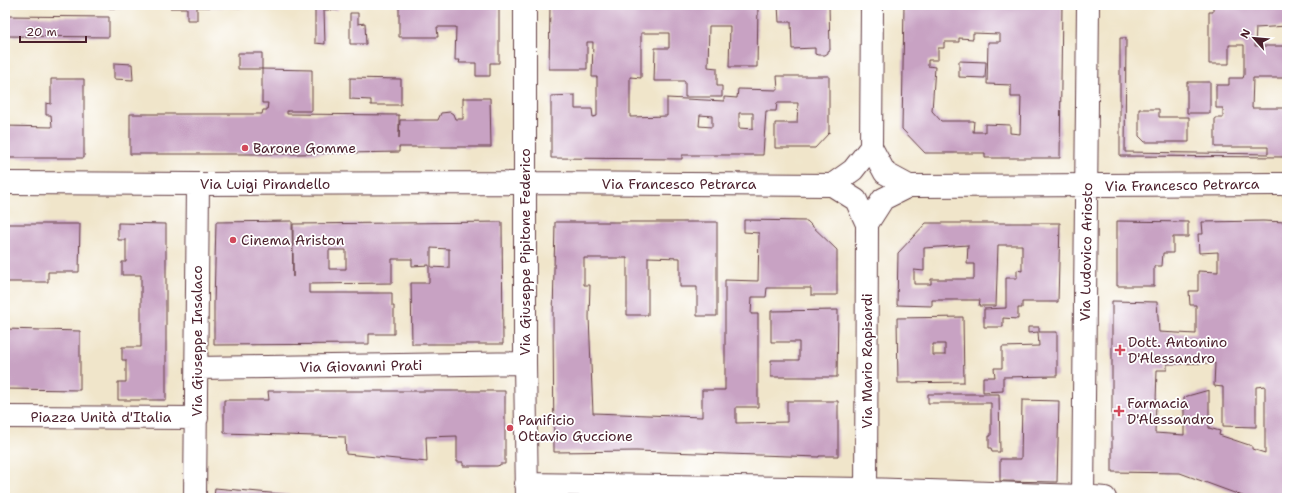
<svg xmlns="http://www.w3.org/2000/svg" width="1292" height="503" viewBox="0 0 1292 503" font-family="'Shantell Sans',sans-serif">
	<rect width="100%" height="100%" fill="#fff"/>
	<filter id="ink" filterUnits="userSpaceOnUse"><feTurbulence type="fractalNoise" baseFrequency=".025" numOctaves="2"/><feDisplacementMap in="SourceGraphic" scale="8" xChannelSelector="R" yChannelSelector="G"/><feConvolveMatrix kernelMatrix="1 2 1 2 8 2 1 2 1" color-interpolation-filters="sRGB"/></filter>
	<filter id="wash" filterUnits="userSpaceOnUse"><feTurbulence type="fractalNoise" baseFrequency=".012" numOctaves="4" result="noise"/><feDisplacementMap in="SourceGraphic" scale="16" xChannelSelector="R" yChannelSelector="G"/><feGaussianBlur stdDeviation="0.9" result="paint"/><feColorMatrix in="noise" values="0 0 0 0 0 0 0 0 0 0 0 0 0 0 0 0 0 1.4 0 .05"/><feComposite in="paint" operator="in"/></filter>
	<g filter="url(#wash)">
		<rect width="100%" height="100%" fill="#f0e5ca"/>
		<g id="blocks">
			<path fill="#c8a2c3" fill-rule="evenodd" d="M109 5H148V8H109Z
				M170 5H264V8L197 7V20H187V8H170Z
				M315 5H338V10H324L325 44 315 43Z
				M399 5H499V63H490V76H476V63H459L460 60H455L456 27H437L438 37H399Z
				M550 5H758L757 67H729L730 26H709L708 67 717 68V86H722V97H685V81H654L655 48H669V33H641V78L630 77V117L667 116V98L724 101V97L737 98 738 89 778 90 777 76H829V133L815 148H775V123H797L798 103H777L776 111H766L763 155H682V159L551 158V96L575 95V109H592L593 117 597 116V77H592L593 42H587V69H549ZM739 113H753V129L739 128ZM700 115 712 116V127L699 126Z
				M778 5H829L830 50 828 51V53L825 55H818L815 54V48L792 49 791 22H779Z
				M904 5H1062L1060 158H985V153H925L902 129ZM973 33 1000 34V42H988L987 84 1011 85V97H1021L1020 134 1010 133V125L985 124V132H973L974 121H941L932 111 935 67 928 66V60H938V48H944V42H959V38L973 39Z
				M1213 5H1287V26L1256 28 1255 46H1287V78H1253L1252 108H1287V157L1120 156V38H1126L1125 152 1268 154V147H1215V118H1223V108H1216V85H1229V78H1243L1244 75V45H1229V64H1209V12H1213Z
				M350 13H358V24L365 23 366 44H350Z
				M5 16 109 17V37L5 36Z
				M238 53H262V69H238Z
				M959 61 986 62 985 78 959 77Z
				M114 63 132 64 133 80 114 79Z
				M262 69 312 70V111H287V114L399 115V138L400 120H438L441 113 450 112 453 114 455 119H463V98H490L491 147H399V152L295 154H130V114H262L263 110H267L268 103H262Z
				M350 78 401 79V105H371V100L350 99Z
				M51 79H84V158H5V126L52 127 51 115H46V103L51 104Z
				M1187 82H1210V113H1187Z
				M1139 109H1159V117H1189V142H1145L1139 136Z
				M744 220 807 221 837 250V295H811V288H767L766 297H752L751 314H758V407H736V423L787 422V401H838V456H819V457L636 451 554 452 553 317 555 222H717V316H697V287H680V258L648 257V315H627V258H584V285H590L589 317 593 413 702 417V390H725V280L758 281 759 233 744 232Z
				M292 221 293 277V224L502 222 503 344H412L411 283H429V265L412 266V259H392V283L309 284V293H392V306H394V334H369V344L214 345V304L216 222ZM431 248 449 249V268L431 267ZM329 250H346V269H329Z
				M1117 221 1188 222V237H1173V253H1163L1162 266H1154V286H1117Z
				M1263 221 1287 222V498H1248L1180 473 1112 472V301L1157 302 1159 332 1196 334V305H1190L1189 291H1198V271L1218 272V252L1199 253 1198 234H1203L1202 222ZM1215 363 1214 386 1223 387V426L1256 427V387L1265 386V453L1252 449V446L1219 435 1220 431 1209 428V390L1184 397V435L1155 433 1157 370H1167V364Z
				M118 223 166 224V400H118V382H126V360H122V347H141V275H122V262H126V240H118Z
				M926 223H1060L1058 302H1022V308H1018V319L1003 318V327H984V309L1006 308V278H1017V270L1022 271V245H998L996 306H979L980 300H932V306L897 305 898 253ZM968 245 967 264H974V279H931V284H914V270L924 271V248Z
				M5 224H80L79 272H48V282H5Z
				M838 310 837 377H771V360H799V342H771V311Z
				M963 317 964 382 898 383 897 318ZM933 344H945V355H933Z
				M1028 327H1039V332H1057V376L1003 377V391L983 392V377H995L994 368H1002V347L1039 346 1038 332 1028 333Z
				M5 329 80 331V390L5 389Z
				M268 391H505V464H500V465L497 466H463V462H457V436L426 437 427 462 346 454 345 437 224 433V400H269Z
				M928 394H999L1000 452H992L991 448H989V436H991V403H928Z
				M1022 400 1059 401 1057 482 1000 481V459H1021Z
				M215 488 314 497V498H214Z"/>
		</g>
	</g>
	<g filter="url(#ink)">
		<use href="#blocks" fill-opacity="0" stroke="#633d43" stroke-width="1"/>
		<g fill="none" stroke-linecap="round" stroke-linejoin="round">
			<defs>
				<path id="minor" d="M525 5V363L527 498
					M872 5 871 147 885 173 909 186
					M5 183 198 184 525 183 832 185
					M832 185 856 200 867 224 866 498
					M832 185 853 170 871 147
					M867 224 883 199 909 186 1287 184
					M197 368 525 363
					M5 417 197 418
					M526 484 866 489 1083 496 1105 498
					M195 498 198 184
					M1083 498 1088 5"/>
			</defs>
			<use href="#minor" stroke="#633d43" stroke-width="24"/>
			<use href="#minor" stroke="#fff" stroke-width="22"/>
		</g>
	</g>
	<g fill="#d1495b" stroke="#fff" stroke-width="1.5">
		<circle cx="245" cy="148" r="4"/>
		<circle cx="233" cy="240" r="4"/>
		<path d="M1118 344h4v4h4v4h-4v4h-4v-4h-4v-4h4z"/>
		<path d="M1117 405h4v4h4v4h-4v4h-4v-4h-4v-4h4z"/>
		<circle cx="510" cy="428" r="4"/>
	</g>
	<g text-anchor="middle" stroke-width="3.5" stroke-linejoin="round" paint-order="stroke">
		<g font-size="14" fill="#4a1f2b" stroke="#fff" text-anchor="start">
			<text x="253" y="153">Barone Gomme</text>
			<text x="241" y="245">Cinema Ariston</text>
			<text x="1128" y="347">Dott. Antonino<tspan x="1128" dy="16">D'Alessandro</tspan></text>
			<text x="1127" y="408">Farmacia<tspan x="1127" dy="16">D'Alessandro</tspan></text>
			<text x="518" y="425">Panificio<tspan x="518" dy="16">Ottavio Guccione</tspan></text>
		</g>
		<g font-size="14" fill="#4a1f2b" stroke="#fff">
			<text x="265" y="189">Via Luigi Pirandello</text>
			<text x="679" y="189">Via Francesco Petrarca</text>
			<text transform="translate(1182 185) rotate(-1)" y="5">Via Francesco Petrarca</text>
			<text transform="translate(525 252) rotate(-90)" y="5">Via Giuseppe Pipitone Federico</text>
			<text transform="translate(1086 252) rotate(-89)" y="5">Via Ludovico Ariosto</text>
			<text transform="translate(197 341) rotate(-90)" y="5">Via Giuseppe Insalaco</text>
			<text transform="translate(867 361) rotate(-90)" y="5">Via Mario Rapisardi</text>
			<text transform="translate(361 366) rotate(-1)" y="5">Via Giovanni Prati</text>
			<text x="101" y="422">Piazza Unità d'Italia</text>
		</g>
	</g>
	<rect width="1292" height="503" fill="none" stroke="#fff" stroke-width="20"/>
	<g transform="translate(1254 38) rotate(297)" stroke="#ffffff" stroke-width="3" paint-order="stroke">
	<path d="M0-3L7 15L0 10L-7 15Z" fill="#4a1f2b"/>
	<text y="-6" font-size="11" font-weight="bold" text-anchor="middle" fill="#4a1f2b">N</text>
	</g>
	<path d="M20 36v6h66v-6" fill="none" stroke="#4a1f2b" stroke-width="2"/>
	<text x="26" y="36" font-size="12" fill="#4a1f2b" stroke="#ffffff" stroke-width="3" paint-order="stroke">20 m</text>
</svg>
